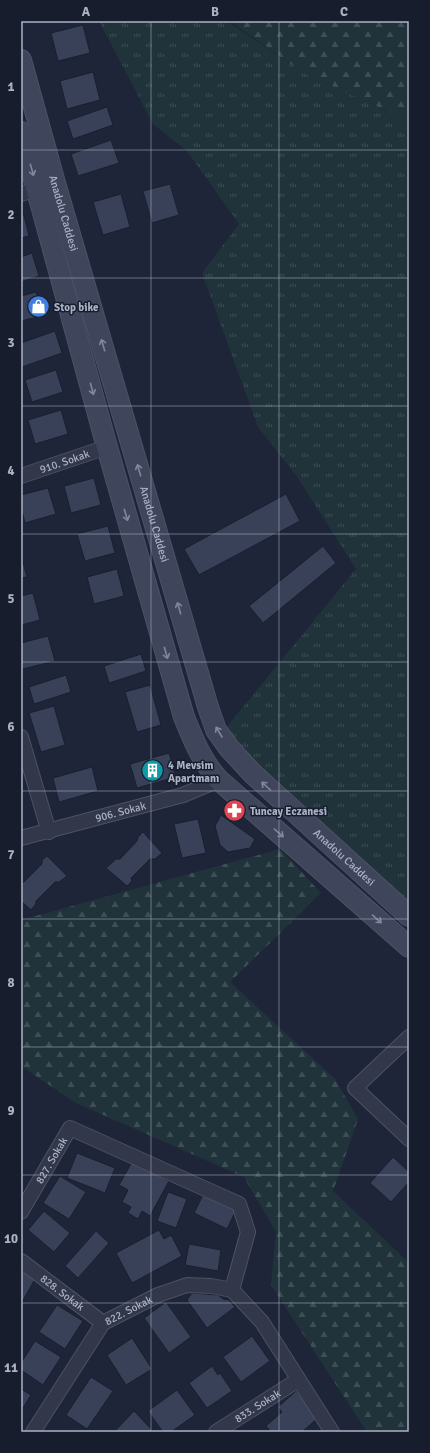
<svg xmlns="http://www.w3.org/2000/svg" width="430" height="1453" viewBox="0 0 430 1453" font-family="Signika,sans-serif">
	<defs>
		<pattern id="grass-tufts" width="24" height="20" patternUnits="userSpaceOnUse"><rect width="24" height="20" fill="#20333a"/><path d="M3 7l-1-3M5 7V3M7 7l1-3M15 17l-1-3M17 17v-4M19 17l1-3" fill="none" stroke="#3e4e55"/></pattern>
		<pattern id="forest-firs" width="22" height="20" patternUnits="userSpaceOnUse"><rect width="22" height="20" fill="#20333a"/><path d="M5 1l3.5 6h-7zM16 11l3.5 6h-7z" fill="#3e4e55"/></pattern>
	</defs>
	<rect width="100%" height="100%" fill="#1e2539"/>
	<path fill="url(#grass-tufts)" d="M99 21H227L302 72 409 121V903L294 799 259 765 226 728 356 569 296 475 258 427 202 273 239 224 187 151 153 124Z"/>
	<path fill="url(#forest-firs)" d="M230 21H409V121L302 72Z
		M280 849 321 893 230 982 335 1079 358 1119 333 1191 409 1263V1432H367L271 1285 276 1232 244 1177 76 1103 21 1066V920Z"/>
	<path fill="#394159" stroke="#191f2f" d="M83 25 90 53 58 61 51 33Z
		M93 72 100 100 67 109 60 81Z
		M107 107 113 125 73 139 67 121Z
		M111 140 119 163 78 176 71 154Z
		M170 184 179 215 152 223 143 191Z
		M121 194 130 227 103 235 93 202Z
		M21 212H23L29 236 21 238Z
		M32 253 39 276 21 282V257Z
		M36 292 42 316 21 321V296Z
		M55 331 62 353 22 367 21 343Z
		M56 370 63 392 32 402 25 380Z
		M61 410 68 434 35 444 28 420Z
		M94 478 101 505 71 513 64 486Z
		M48 488 56 514 25 523 21 507V495Z
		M286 494 300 521 199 575 184 549Z
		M108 526 115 553 85 561 77 534Z
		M323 546 336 563 263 623 249 606Z
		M21 555 27 577 21 578Z
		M117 569 124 596 94 604 87 577Z
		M33 593 40 620 21 625V596Z
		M48 636 55 661 23 669 21 661V643Z
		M141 654 146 671 109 683 104 666Z
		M66 675 71 692 34 704 29 687Z
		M150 685 161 725 137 732 125 692Z
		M54 706 65 745 41 752 29 713Z
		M169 753 176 777 137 788 130 764Z
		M92 767 98 791 59 802 53 778Z
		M221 815 255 839 250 848 228 852 220 845 215 826Z
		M198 819 206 853 182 858 174 824Z
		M143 832 162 853 155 859H150L131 878 132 881 127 886 106 868 116 859H120L137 841 138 837Z
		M47 856 67 876 59 882H55L36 901V904L31 910 21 901V883L24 882 42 864V860Z
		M77 1153 115 1168 105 1193 67 1178Z
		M393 1157 409 1172V1182L391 1202 370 1183Z
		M132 1162 169 1181 150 1216 142 1211 138 1219 128 1213 131 1207 122 1202 128 1190 119 1185Z
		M60 1176 86 1192 69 1219 43 1203Z
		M168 1192 187 1199 176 1228 157 1221Z
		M204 1193 238 1206 227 1229 194 1213Z
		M44 1211 70 1233 54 1252 28 1230Z
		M159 1230 164 1239 171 1235 182 1256 132 1283 116 1253Z
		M96 1231 109 1243 78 1278 65 1266Z
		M189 1244 221 1250 218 1271 185 1265Z
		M21 1271 35 1279 21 1304Z
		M192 1293 218 1295 223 1299 229 1300 235 1307 207 1328 187 1300Z
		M166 1302 191 1337 169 1353 144 1318Z
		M57 1305 83 1321 65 1349 39 1332Z
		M252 1336 270 1361 241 1382 223 1357Z
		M132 1338 152 1369 126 1385 107 1355Z
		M35 1341 61 1357 43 1385 21 1370V1363Z
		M212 1366 218 1375 220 1373 232 1391 207 1408 189 1383Z
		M91 1377 113 1391 87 1429 66 1415Z
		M21 1389 31 1395 21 1411Z
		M177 1390 195 1415 171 1432H163L148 1411Z
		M296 1391 319 1417 302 1432H271L266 1426 282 1412 278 1407Z
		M134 1411 154 1432H114Z"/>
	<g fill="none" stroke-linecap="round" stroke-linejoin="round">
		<defs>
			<g id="minor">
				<path d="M21 194 46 186"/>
				<path id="s1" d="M21 476 107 447"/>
				<path d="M21 737 49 832"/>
				<path id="s2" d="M21 838 183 795 219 780"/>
				<path d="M409 1037 355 1088 409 1139"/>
				<path id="s3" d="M21 1212 70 1128 239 1204 248 1232 232 1290"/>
				<path id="s4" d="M21 1261 103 1323"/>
				<path d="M232 1290 262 1322 332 1432"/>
				<path id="s5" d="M33 1432 103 1323 158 1295 187 1285 211 1286 232 1290"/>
				<path id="s6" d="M216 1432 298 1380"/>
			</g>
			<g id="secondary">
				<path id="s7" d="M21 60 55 183 208 707 216 730 229 748 253 774 409 916"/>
				<path d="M21 132 107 447 184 717C193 739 202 762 219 780L409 947"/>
			</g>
		</defs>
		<use href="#minor" stroke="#4c5264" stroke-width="16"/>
		<use href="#secondary" stroke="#4c5264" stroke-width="22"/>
		<use href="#minor" stroke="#323849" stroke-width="14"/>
		<use href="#secondary" stroke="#3f465c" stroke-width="20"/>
	</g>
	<defs><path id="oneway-shaft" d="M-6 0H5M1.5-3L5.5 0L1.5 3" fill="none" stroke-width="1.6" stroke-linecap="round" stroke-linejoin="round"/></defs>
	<g stroke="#80879c">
		<use href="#oneway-shaft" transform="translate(32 170) rotate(74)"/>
		<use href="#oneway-shaft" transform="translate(103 345) rotate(-106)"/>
		<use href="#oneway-shaft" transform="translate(92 389) rotate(75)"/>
		<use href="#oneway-shaft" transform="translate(139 470) rotate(-106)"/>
		<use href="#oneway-shaft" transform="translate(126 515) rotate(74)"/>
		<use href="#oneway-shaft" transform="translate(179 608) rotate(-106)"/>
		<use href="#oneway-shaft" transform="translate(166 653) rotate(74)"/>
		<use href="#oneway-shaft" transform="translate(219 732) rotate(-121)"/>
		<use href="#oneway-shaft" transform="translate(266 786) rotate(-138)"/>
		<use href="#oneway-shaft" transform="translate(279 833) rotate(41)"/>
		<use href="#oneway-shaft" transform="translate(377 919) rotate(41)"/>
	</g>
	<path fill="none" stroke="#abb2c6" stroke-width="1" stroke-opacity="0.55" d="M151 21V1432M279 21V1432M21 150H409M21 278H409M21 406H409M21 534H409M21 662H409M21 791H409M21 919H409M21 1047H409M21 1175H409M21 1303H409"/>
	<defs>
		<symbol id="shop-disc" viewBox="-11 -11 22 22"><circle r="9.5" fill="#3f7fe0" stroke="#171d2d"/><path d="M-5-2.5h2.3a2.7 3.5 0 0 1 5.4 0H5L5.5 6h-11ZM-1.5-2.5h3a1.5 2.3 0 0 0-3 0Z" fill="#fff"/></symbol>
		<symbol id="building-disc" viewBox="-11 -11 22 22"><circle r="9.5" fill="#0f9aa8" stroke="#171d2d"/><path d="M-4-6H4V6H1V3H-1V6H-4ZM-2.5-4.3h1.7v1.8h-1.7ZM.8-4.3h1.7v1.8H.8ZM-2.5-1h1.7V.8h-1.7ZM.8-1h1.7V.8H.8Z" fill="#fff"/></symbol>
		<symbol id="pharmacy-disc" viewBox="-11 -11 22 22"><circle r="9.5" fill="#e0444e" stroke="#171d2d"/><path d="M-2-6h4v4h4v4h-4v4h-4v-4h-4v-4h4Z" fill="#fff"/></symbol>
	</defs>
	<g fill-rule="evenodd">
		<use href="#shop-disc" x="26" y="294" width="25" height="25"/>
		<use href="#building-disc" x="140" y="758" width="25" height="25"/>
		<use href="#pharmacy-disc" x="222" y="798" width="25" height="25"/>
	</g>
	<g text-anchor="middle" stroke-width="3" stroke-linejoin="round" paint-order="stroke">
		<g font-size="11" fill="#abb2c6" stroke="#171d2d">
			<text dy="4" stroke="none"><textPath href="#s7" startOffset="159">Anadolu Caddesi</textPath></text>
			<text dy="4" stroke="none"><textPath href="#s1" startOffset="46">910. Sokak</textPath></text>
			<text dy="4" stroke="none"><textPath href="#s7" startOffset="483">Anadolu Caddesi</textPath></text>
			<text dy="4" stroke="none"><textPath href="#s2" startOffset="103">906. Sokak</textPath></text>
			<text dy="4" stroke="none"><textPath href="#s7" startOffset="879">Anadolu Caddesi</textPath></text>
			<text dy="4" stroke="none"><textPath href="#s3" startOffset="60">827. Sokak</textPath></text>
			<text dy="4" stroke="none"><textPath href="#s4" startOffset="52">828. Sokak</textPath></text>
			<text dy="4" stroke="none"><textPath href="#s5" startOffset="158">822. Sokak</textPath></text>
			<text dy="4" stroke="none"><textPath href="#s6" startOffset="49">833. Sokak</textPath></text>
		</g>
		<g font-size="11" font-weight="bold" fill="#abb2c6" stroke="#171d2d" text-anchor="start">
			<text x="54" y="311">Stop bike</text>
			<text x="168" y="769">4 Mevsim<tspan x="168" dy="13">Apartmanı</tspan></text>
			<text x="250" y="815">Tuncay Eczanesi</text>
		</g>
	</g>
	<rect width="430" height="1453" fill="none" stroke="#171d2d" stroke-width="44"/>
	<rect x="22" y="22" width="386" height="1409" fill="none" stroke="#abb2c6" stroke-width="1.5"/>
	<g font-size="13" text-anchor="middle" font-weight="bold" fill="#abb2c6">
		<text x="86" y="16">A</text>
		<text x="215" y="16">B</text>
		<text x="344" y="16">C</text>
		<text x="11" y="91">1</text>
		<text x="11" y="219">2</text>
		<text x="11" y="347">3</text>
		<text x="11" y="475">4</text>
		<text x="11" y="603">5</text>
		<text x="11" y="731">6</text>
		<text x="11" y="859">7</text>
		<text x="11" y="987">8</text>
		<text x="11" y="1115">9</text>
		<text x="11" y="1243">10</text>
		<text x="11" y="1372">11</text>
	</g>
</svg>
